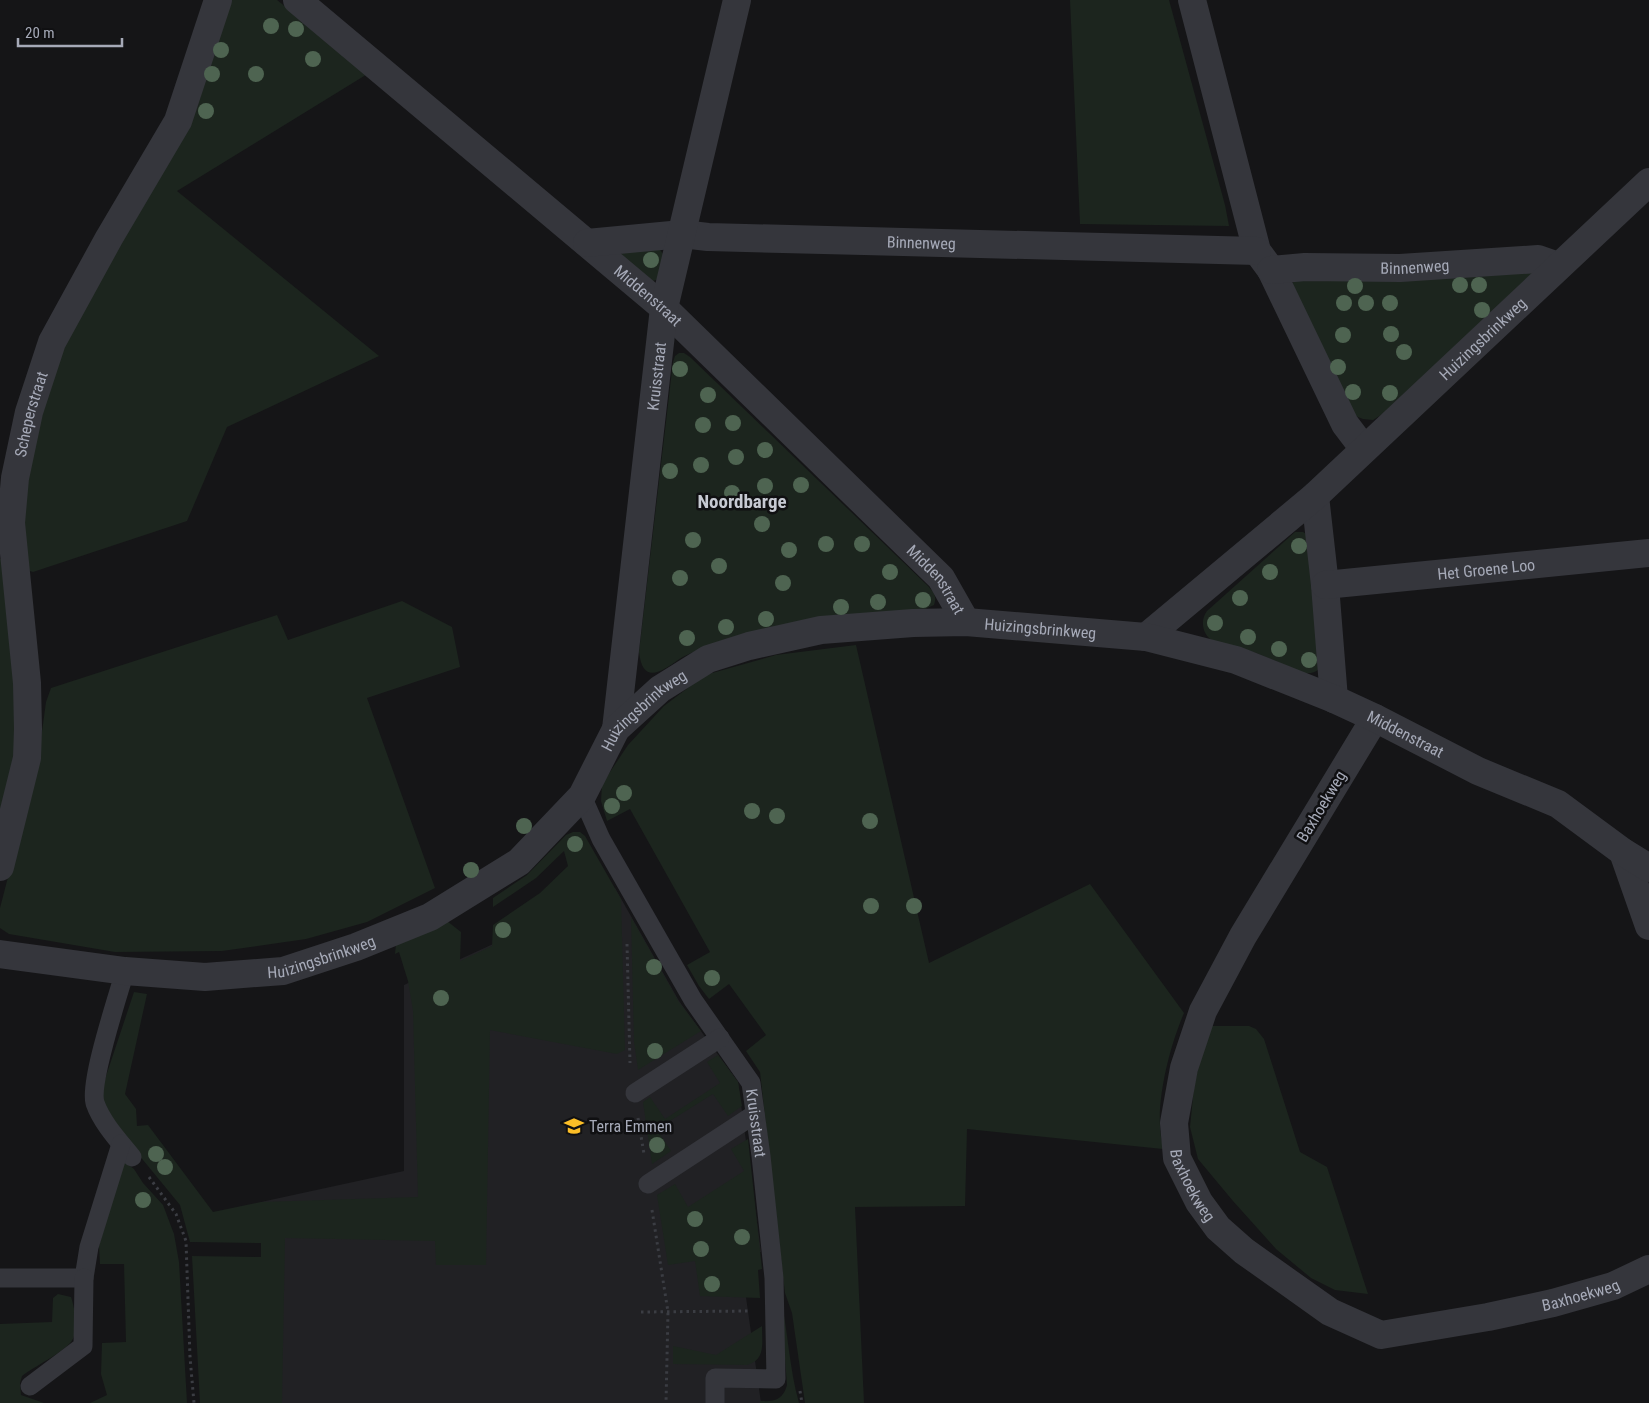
<svg xmlns="http://www.w3.org/2000/svg" width="1649" height="1403" viewBox="0 0 1649 1403" font-family="'Roboto Condensed',sans-serif">
	<rect width="100%" height="100%" fill="#151517"/>
	<path fill="#212124" d="M615 888 679 1001 738 1082 761 1252 740 1255 761 1403H263L261 1202 404 1171V985Z"/>
	<path fill="#1c251e" d="M226 0H277L369 73 177 191 379 356 227 427 187 521 33 572 24 569 20 507 42 394Z
		M1070 0H1169L1225 205 1229 226 1080 224Z
		M658 247 663 254 659 279 650 282 622 257V253Z
		M1538 268 1384 413 1373 420 1363 419 1353 415 1290 286 1297 278Z
		M679 353H684L690 357 928 586C934 593 937 596 934 605L925 609 889 612 696 651C691 653 686 655 681 658 663 670 643 687 639 652L673 362 675 356Z
		M1295 532H1303L1308 535 1319 669C1307 680 1289 667 1276 661 1265 657 1255 652 1243 649 1234 647 1222 646 1213 641 1202 635 1200 620 1207 611Z
		M0 559H4L14 666 16 764 0 825Z
		M402 601 452 627 460 667 367 698 435 888 367 922 306 939 222 951 115 952 9 934 0 928V908L38 761 46 702 51 688 277 615 288 640Z
		M856 645 929 963 1090 884 1184 1013C1171 1043 1158 1092 1160 1126 1160 1133 1162 1141 1163 1149L967 1129 965 1206 855 1207 864 1403H805L792 1313 785 1293 760 1072 746 1051 766 1035 729 984 709 999 699 986 687 965 710 952 630 809 607 821 601 801 602 784 628 745 664 706 705 675 776 655Z
		M573 832H580L585 836 621 899 625 1050 617 1054 490 1030 486 1265H436L435 1241 285 1238 282 1403H200L192 1256 261 1257V1243L190 1242 180 1205 134 1149 120 1134 101 1099 103 1085 134 992 147 994 125 1094 136 1109 137 1126 148 1125 213 1212 261 1202 418 1197 413 1011 408 981 399 952 395 954 396 944 447 921 461 932 460 961 492 946 493 925 540 893 568 866 564 851 536 878 493 907V898L527 875 566 835Z
		M631 917 679 1002 701 1031 638 1070 634 1042Z
		M1210 1026H1249L1256 1029 1264 1039 1300 1152 1327 1167 1368 1294 1335 1290 1311 1278 1276 1249 1233 1201 1198 1159 1190 1127 1194 1087 1204 1039Z
		M718 1055 738 1082 742 1106 728 1116 713 1094 657 1129 671 1151 652 1164 643 1102 650 1097 665 1119 720 1083 707 1062Z
		M748 1139 762 1269 758 1270 760 1298 700 1296 695 1261 668 1265 657 1195 675 1184 688 1207 744 1171 731 1149Z
		M123 1161 134 1169 143 1183 163 1205 174 1234 179 1262 187 1403H90L107 1395 101 1374 102 1343 126 1342 124 1264H100L99 1246Z
		M58 1294 71 1297 72 1300C75 1311 79 1332 71 1342 62 1353 35 1366 22 1376L20 1383 21 1395 44 1403H0V1324L52 1322 53 1298Z
		M780 1294C788 1330 789 1368 799 1403H760V1401C774 1402 783 1400 787 1385Z
		M762 1326C762 1343 766 1360 747 1365L673 1364V1346L716 1355Z"/>
	<g fill="none" stroke-linecap="round" stroke-linejoin="round">
		<path stroke="#3b3d43" stroke-width="3" stroke-dasharray="2.5 4" stroke-linecap="butt" d="M627 944 630 1063
			M638 1118 644 1154
			M149 1177 176 1214 186 1241 190 1357 194 1403
			M652 1210 668 1312 666 1403
			M641 1312 748 1311
			M800 1391 802 1403"/>
		<g stroke="#35363c" stroke-width="19">
			<path id="s1" d="M582 796 601 839 693 1000 751 1083 761 1156 774 1278 776 1379 715 1378V1403"/>
			<path d="M125 971C118 996 89 1082 95 1103 102 1123 119 1141 132 1157"/>
			<path d="M635 1093 720 1038"/>
			<path d="M648 1184 755 1114"/>
			<path d="M0 1278H84L89 1247 121 1144"/>
			<path d="M30 1386 83 1346 84 1278"/>
		</g>
		<g stroke="#35363c" stroke-width="28">
			<path id="s2" d="M297 0 664 308 941 578 966 622"/>
			<path d="M1192 0 1257 251 1271 270 1345 424 1364 449"/>
			<path id="s3" d="M587 243 682 234 708 237 1257 251"/>
			<path id="s4" d="M1271 270 1305 267 1400 268 1538 259 1558 266"/>
			<path d="M1315 496 1325 585 1334 699"/>
			<path id="s5" d="M1325 585 1649 553"/>
			<path id="s6" d="M1146 637 1315 496 1649 182"/>
			<path id="s7" d="M1375 718 1243 936 1203 1011 1184 1068 1174 1123 1177 1158 1199 1202 1218 1228 1244 1251 1330 1312 1381 1335 1488 1317 1553 1303 1613 1286 1649 1269"/>
			<path id="s8" d="M616 729 664 308 737 0"/>
			<path d="M1623 852 1649 926"/>
			<path id="s9" d="M0 867 27 758 28 729 27 683 11 523 15 478 29 412 52 342 109 238 178 121 218 0"/>
			<path id="s10" d="M0 954 125 971 205 977 283 971 356 947 430 917 519 862 582 796 616 729 660 689 708 659 749 646 821 630 913 623 966 622 1146 637 1236 660 1334 699 1375 718 1478 771 1558 804 1623 852 1649 868"/>
		</g>
	</g>
	<g fill="#4e6451">
		<circle cx="271" cy="26" r="8"/>
		<circle cx="296" cy="29" r="8"/>
		<circle cx="221" cy="50" r="8"/>
		<circle cx="313" cy="59" r="8"/>
		<circle cx="212" cy="74" r="8"/>
		<circle cx="256" cy="74" r="8"/>
		<circle cx="206" cy="111" r="8"/>
		<circle cx="651" cy="260" r="8"/>
		<circle cx="1460" cy="285" r="8"/>
		<circle cx="1479" cy="285" r="8"/>
		<circle cx="1355" cy="286" r="8"/>
		<circle cx="1344" cy="303" r="8"/>
		<circle cx="1366" cy="303" r="8"/>
		<circle cx="1390" cy="303" r="8"/>
		<circle cx="1482" cy="310" r="8"/>
		<circle cx="1391" cy="334" r="8"/>
		<circle cx="1343" cy="335" r="8"/>
		<circle cx="1404" cy="352" r="8"/>
		<circle cx="1338" cy="367" r="8"/>
		<circle cx="680" cy="369" r="8"/>
		<circle cx="1353" cy="392" r="8"/>
		<circle cx="1390" cy="393" r="8"/>
		<circle cx="708" cy="395" r="8"/>
		<circle cx="733" cy="423" r="8"/>
		<circle cx="703" cy="425" r="8"/>
		<circle cx="765" cy="450" r="8"/>
		<circle cx="736" cy="457" r="8"/>
		<circle cx="701" cy="465" r="8"/>
		<circle cx="670" cy="471" r="8"/>
		<circle cx="801" cy="485" r="8"/>
		<circle cx="765" cy="486" r="8"/>
		<circle cx="732" cy="493" r="8"/>
		<circle cx="762" cy="524" r="8"/>
		<circle cx="693" cy="540" r="8"/>
		<circle cx="826" cy="544" r="8"/>
		<circle cx="862" cy="544" r="8"/>
		<circle cx="1299" cy="546" r="8"/>
		<circle cx="789" cy="550" r="8"/>
		<circle cx="719" cy="566" r="8"/>
		<circle cx="890" cy="572" r="8"/>
		<circle cx="1270" cy="572" r="8"/>
		<circle cx="680" cy="578" r="8"/>
		<circle cx="783" cy="583" r="8"/>
		<circle cx="1240" cy="598" r="8"/>
		<circle cx="923" cy="600" r="8"/>
		<circle cx="878" cy="602" r="8"/>
		<circle cx="841" cy="607" r="8"/>
		<circle cx="766" cy="619" r="8"/>
		<circle cx="1215" cy="623" r="8"/>
		<circle cx="726" cy="627" r="8"/>
		<circle cx="1248" cy="637" r="8"/>
		<circle cx="687" cy="638" r="8"/>
		<circle cx="1279" cy="649" r="8"/>
		<circle cx="1309" cy="660" r="8"/>
		<circle cx="624" cy="793" r="8"/>
		<circle cx="612" cy="806" r="8"/>
		<circle cx="752" cy="811" r="8"/>
		<circle cx="777" cy="816" r="8"/>
		<circle cx="870" cy="821" r="8"/>
		<circle cx="524" cy="826" r="8"/>
		<circle cx="575" cy="844" r="8"/>
		<circle cx="471" cy="870" r="8"/>
		<circle cx="871" cy="906" r="8"/>
		<circle cx="914" cy="906" r="8"/>
		<circle cx="503" cy="930" r="8"/>
		<circle cx="654" cy="967" r="8"/>
		<circle cx="712" cy="978" r="8"/>
		<circle cx="441" cy="998" r="8"/>
		<circle cx="655" cy="1051" r="8"/>
		<circle cx="657" cy="1145" r="8"/>
		<circle cx="156" cy="1154" r="8"/>
		<circle cx="165" cy="1167" r="8"/>
		<circle cx="143" cy="1200" r="8"/>
		<circle cx="695" cy="1219" r="8"/>
		<circle cx="742" cy="1237" r="8"/>
		<circle cx="701" cy="1249" r="8"/>
		<circle cx="712" cy="1284" r="8"/>
	</g>
	<defs>
		<symbol id="school-bare" viewBox="-9 -9 18 18"><path d="M0-5L7-2L0 1L-7-2ZM-4 1L0 2.5L4 1V4Q0 6-4 4Z" fill="#fcbe27" stroke="#101012" stroke-width="2.5" paint-order="stroke"/></symbol>
	</defs>
	<g fill-rule="evenodd">
		<use href="#school-bare" x="560" y="1112" width="28" height="28"/>
	</g>
	<g text-anchor="middle" stroke-width="5" stroke-linejoin="round" paint-order="stroke">
		<g font-size="16" fill="#a6aab8" stroke="#101012">
			<text dy="6" stroke="none"><textPath href="#s3" startOffset="335">Binnenweg</textPath></text>
			<text dy="6" stroke="none"><textPath href="#s4" startOffset="144">Binnenweg</textPath></text>
			<text dy="6" stroke="none"><textPath href="#s2" startOffset="459">Middenstraat</textPath></text>
			<text dy="6" stroke="none"><textPath href="#s6" startOffset="450">Huizingsbrinkweg</textPath></text>
			<text dy="6" stroke="none"><textPath href="#s8" startOffset="355">Kruisstraat</textPath></text>
			<text dy="6" stroke="none"><textPath href="#s9" startOffset="459">Scheperstraat</textPath></text>
			<text dy="6" stroke="none"><textPath href="#s5" startOffset="162">Het Groene Loo</textPath></text>
			<text dy="6" stroke="none"><textPath href="#s2" startOffset="864">Middenstraat</textPath></text>
			<text dy="6" stroke="none"><textPath href="#s10" startOffset="1165">Huizingsbrinkweg</textPath></text>
			<text dy="6" stroke="none"><textPath href="#s10" startOffset="745">Huizingsbrinkweg</textPath></text>
			<text dy="6" stroke="none"><textPath href="#s10" startOffset="1549">Middenstraat</textPath></text>
			<text transform="translate(1321 806) rotate(-59)" y="6">Baxhoekweg</text>
			<text dy="6" stroke="none"><textPath href="#s10" startOffset="325">Huizingsbrinkweg</textPath></text>
			<text dy="6" stroke="none"><textPath href="#s1" startOffset="374">Kruisstraat</textPath></text>
			<text dy="6" stroke="none"><textPath href="#s7" startOffset="522">Baxhoekweg</textPath></text>
			<text dy="6" stroke="none"><textPath href="#s7" startOffset="972">Baxhoekweg</textPath></text>
		</g>
		<g font-size="16" fill="#a6aab8" stroke="#101012" text-anchor="start">
			<text x="589" y="1132">Terra Emmen</text>
		</g>
		<g font-size="19" font-weight="bold" fill="#c7cad3" stroke="#101012">
			<text x="742" y="508">Noordbarge</text>
		</g>
	</g>
	<path d="M18 38v8h104v-8" fill="none" stroke="#a6aab8" stroke-width="2.5"/>
	<text x="25" y="38" font-size="15" fill="#a6aab8" stroke="#101012" stroke-width="4" paint-order="stroke">20 m</text>
</svg>
